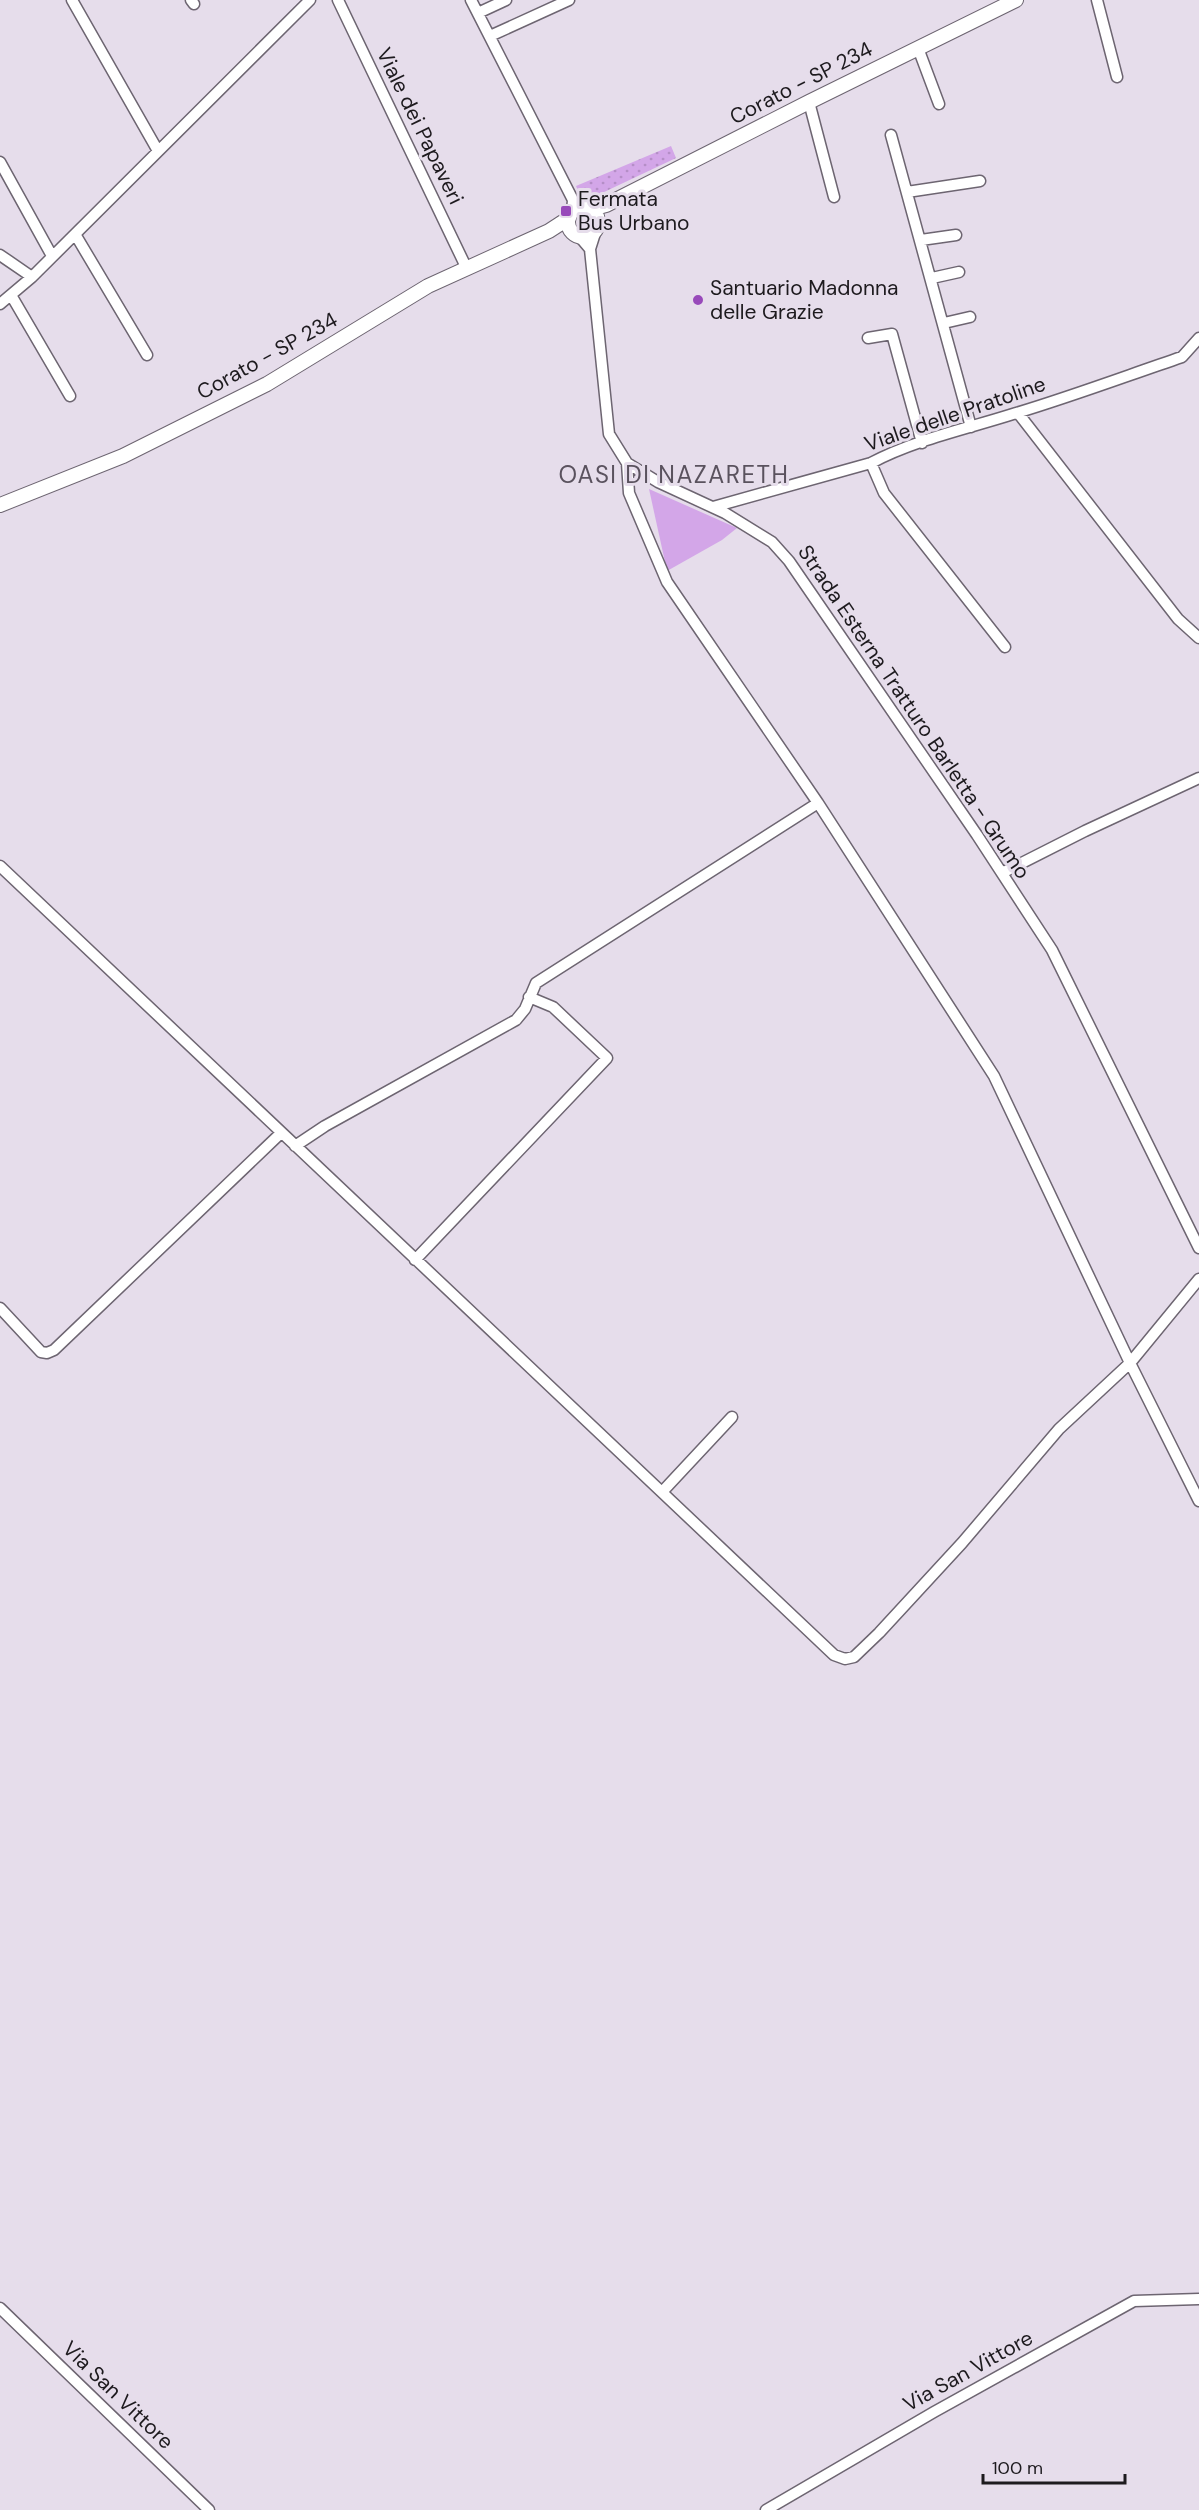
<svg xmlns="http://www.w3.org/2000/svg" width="1199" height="2510" viewBox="0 0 1199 2510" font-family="'DM Sans',sans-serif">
	<defs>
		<pattern id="garden-dots" width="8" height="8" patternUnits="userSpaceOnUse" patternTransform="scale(1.5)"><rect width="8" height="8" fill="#d3a6e8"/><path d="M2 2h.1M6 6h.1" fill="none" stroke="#b58ec7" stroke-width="1.8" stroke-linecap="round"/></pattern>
	</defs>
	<rect width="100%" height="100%" fill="#e6ddeb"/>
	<path fill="#d3a6e8" d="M649 489 737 528 722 540 667 571Z"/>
	<path fill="url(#garden-dots)" d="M671 146 676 158 583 202 576 186Z"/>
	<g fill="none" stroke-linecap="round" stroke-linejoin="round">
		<defs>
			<path id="minor" d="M72 0 158 151
				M191 0 194 4
				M338 0 467 269
				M471 0 573 200 583 207
				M1097 0 1117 77
				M478 13 506 0
				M490 36 569 0
				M918 48 939 104
				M809 102 834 197
				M891 135 971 427
				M0 162 52 256
				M907 192 980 181
				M572 212 573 200
				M596 230 590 249 609 434 627 463 658 482 725 513 772 542 789 561 977 835 1052 950 1199 1248
				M75 234 147 355
				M579 236 590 249
				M921 240 956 235
				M0 255 32 277
				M932 278 959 272
				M11 295 70 396
				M0 304 32 277 310 0
				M944 323 970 317
				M868 338 892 334 922 443
				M1018 413 1178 619 1199 638
				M627 463 629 493 667 582 818 803 994 1076 1130 1363 1199 1501
				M871 463 884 493 1005 647
				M713 507 871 463C914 440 966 429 1013 414 1070 397 1126 376 1182 357L1199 338
				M0 866 834 1655 845 1659 854 1657 879 1633 962 1543 1059 1429 1130 1363 1199 1279
				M1002 873 1085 831 1199 778
				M295 1146 325 1126 516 1020 525 1009 536 983 818 803
				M415 1260 607 1058 553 1007 529 997
				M0 1308 41 1352 47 1353 54 1350 281 1133
				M662 1492 732 1417
				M0 2308 209 2510
				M766 2510 934 2412 1134 2301 1199 2299"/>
			<path id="major" d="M568 222a15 15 0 1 1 30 0a15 15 0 1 1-30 0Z
				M591 209 606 205 809 102 1016 0
				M0 505 123 456 267 384 428 286 549 231 569 218"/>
		</defs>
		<use href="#minor" stroke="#6d6571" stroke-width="13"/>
		<use href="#major" stroke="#6d6571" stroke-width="16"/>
		<use href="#minor" stroke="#fff" stroke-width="10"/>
		<use href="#major" stroke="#fff" stroke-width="14"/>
	</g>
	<g fill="#9849ba" stroke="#e6ddeb" stroke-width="2">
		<rect x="560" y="205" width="12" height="12" rx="3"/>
		<circle cx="698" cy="300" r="6"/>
	</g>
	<g text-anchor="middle" stroke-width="6" stroke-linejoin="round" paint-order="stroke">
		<g font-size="21" fill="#1d1a1e" stroke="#e6ddeb">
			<text transform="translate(801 83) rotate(-27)" y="7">Corato - SP 234</text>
			<text transform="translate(420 126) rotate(64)" y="7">Viale dei Papaveri</text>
			<text transform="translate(267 356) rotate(-29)" y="7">Corato - SP 234</text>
			<text transform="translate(955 414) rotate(-19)" y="7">Viale delle Pratoline</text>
			<text transform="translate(914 712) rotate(56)" y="7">Strada Esterna Tratturo Barletta - Grumo</text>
			<text transform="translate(968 2371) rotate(-29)" y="7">Via San Vittore</text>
			<text transform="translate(118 2395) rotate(44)" y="7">Via San Vittore</text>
		</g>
		<g font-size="21" fill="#1d1a1e" stroke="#e6ddeb" text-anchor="start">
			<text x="578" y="206">Fermata<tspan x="578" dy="24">Bus Urbano</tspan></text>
			<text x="710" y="295">Santuario Madonna<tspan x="710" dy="24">delle Grazie</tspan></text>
		</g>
		<g font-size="24" letter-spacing="1.5" fill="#5a525e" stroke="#e6ddeb">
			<text x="674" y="483">OASI DI NAZARETH</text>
		</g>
	</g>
	<path d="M983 2474v9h142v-9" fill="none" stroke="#1d1a1e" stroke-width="3"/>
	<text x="992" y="2474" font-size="18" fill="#1d1a1e" stroke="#e6ddeb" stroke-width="4.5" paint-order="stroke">100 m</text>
</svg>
